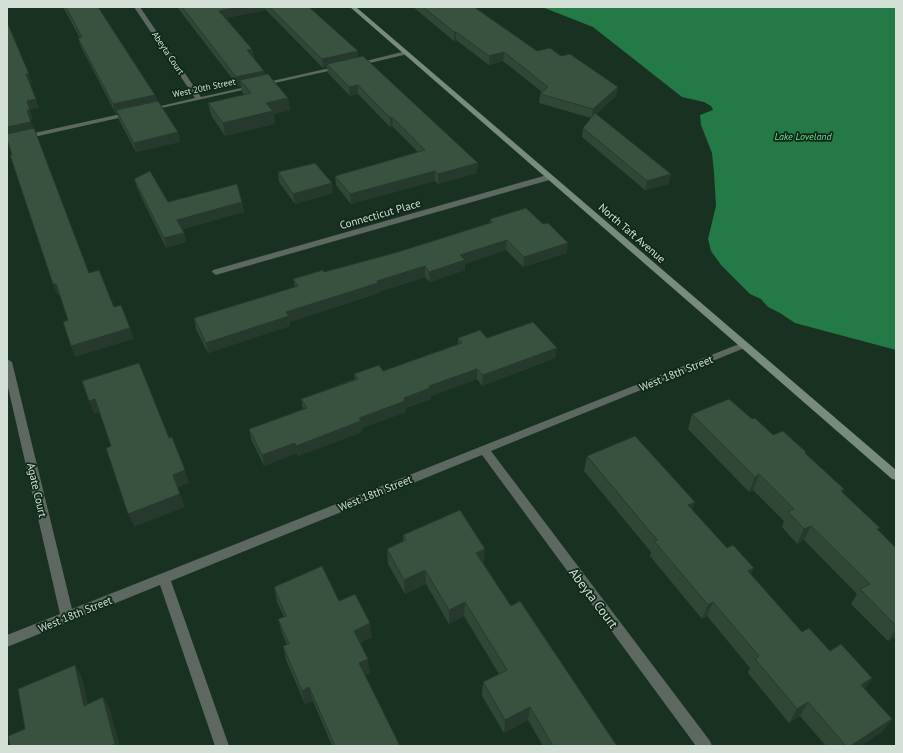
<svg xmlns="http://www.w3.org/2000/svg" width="903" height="753" viewBox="0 0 903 753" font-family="'PT Sans',sans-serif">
	<rect width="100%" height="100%" fill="#193120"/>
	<path fill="#247a46" d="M542 7H896V350L795 323 780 313 768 307 761 299 750 294 721 265 711 251 708 239 716 206 714 173 712 153 701 125 700 115 713 110 711 106 704 102 682 97 593 27Z"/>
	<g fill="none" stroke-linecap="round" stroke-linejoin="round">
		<path fill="#5d6860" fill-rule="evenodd" d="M134 7H140L201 97 339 66 342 68 148 111V109L195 98Z
			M406 51 408 52V54L357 66 354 64Z
			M130 112 132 113V115L7 143V139Z
			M547 175H550L554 177 553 179 219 274 216 275 212 272 213 270Z
			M744 342 749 345 747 347 491 451 710 741 712 746H696L482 455 171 581 229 746H215L160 585 7 647V635L60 614 7 383V359L12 362 72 609Z"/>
		<path fill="#798b7d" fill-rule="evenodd" d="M350 7H356L896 470V480L892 479Z"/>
	</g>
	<path fill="#304736" d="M63 7H98L155 95 157 101 178 132 180 142 136 152 119 120 117 113 116 114 81 47 78 38H80Z
		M177 7H309L358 51V57L477 173 438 184 435 181 351 204 336 185 335 176 418 152 393 127H390L358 94 350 96 328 73 327 67 323 68 266 10 226 18 252 49 254 58 265 74 288 98 290 110 274 114 275 124 225 136 211 115 208 103 244 95 242 92 241 86H238Z
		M413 7H474L537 51 561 56 618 87 616 96 596 114 669 184 645 190 582 137 583 128 591 118 539 103 540 94 542 92 503 61 489 65 456 40 454 41Z
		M278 172 333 193 295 204 279 182Z
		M134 179 168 202H242L244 212 182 229 184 233 186 242 166 248 137 188Z
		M490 219 567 253 523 267 506 250 465 264V270L430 282 425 277 379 292V293L290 322V326L208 353 196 329 194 318 295 287 293 279 324 272 398 252 490 223Z
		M458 338H487L557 348 555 358 482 386 477 379 431 396V399L406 408V412L362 428V432L298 456 297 453 264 466 251 439 249 429 303 409 301 399 355 379 354 374 383 371 458 344Z
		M692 414 752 419 773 435 806 452V454L844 489 842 492 896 548V639L894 638 888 641 851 604 857 594 804 540 797 544 782 527 784 521 753 490 749 492 688 429Z
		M587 456 693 511 802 632 872 678 865 689 892 719 882 732 860 746H826L800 716 789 723 748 673 750 668 707 616 702 619 650 556 651 552 584 471Z
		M403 535 484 564 511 606 617 746H543L528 720 504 733 482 696 483 682 499 674 464 616 449 624 426 584 405 594 388 564 387 549 403 542Z
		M274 587 339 601 372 637 360 643 370 673 365 675 400 746H332L313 701 305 704 286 660 283 646 287 645 282 633 278 619 284 617 277 602Z"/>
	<path fill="#27392c" d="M238 7H265L266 10 221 19 219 11Z
		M454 32H456V40L454 41Z
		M252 49 254 58 247 50Z
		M358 51V60L327 64V67L323 68 322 59Z
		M504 52 503 61 489 65V56Z
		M264 71 266 80H240L241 86H238L236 77Z
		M26 74H29L32 83H29Z
		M358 85V94L350 96 349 87Z
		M618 87 616 96 592 118 593 109Z
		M155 95 157 105 116 110 117 113 116 114 113 104Z
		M288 98 290 110 274 114 275 124 225 136 223 123 266 103Z
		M36 99 39 108 30 110 33 119 30 120 27 110V101Z
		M392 117 393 127H390V118Z
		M31 122 35 131 7 136V127Z
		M178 132 180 142 136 152 134 143Z
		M478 163 477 173 438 184V174Z
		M435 171V181L351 204 350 194Z
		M671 174 669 184 645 190 647 181Z
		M332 183 333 193 295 204 293 194Z
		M242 202 244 212 180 229 177 220Z
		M184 233 186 242 166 248 164 238Z
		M507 240 506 250 465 264V270L430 282 429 272 460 255Z
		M568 243 567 253 523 267 524 257Z
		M425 266V277L379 292V293L290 322V326L208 353 206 343 286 312 377 281Z
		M53 284H56L60 294 57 295Z
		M130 328 134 339 75 357 71 346Z
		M557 348 555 358 482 386 483 375Z
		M477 369V379L431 396V399L406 408V412L362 428V432L298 456 296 446 359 418 429 386Z
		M95 399 101 412 94 414 89 401Z
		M295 443 297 453 264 466 262 455Z
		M185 470 189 483 177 488 173 475Z
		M759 474 753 490 749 492 755 477Z
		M180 494 185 507 134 527 128 514Z
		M695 502 691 517 688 505Z
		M811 526 804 540 797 544 804 529Z
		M485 549 484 564 476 568V553Z
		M754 568 748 583V571Z
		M425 570 426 584 405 594 404 580Z
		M465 602 464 616 449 624V610Z
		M713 602 707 616 702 619 708 605Z
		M370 623 372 637 356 645 354 631Z
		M896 629V635L894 638 888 641Z
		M368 659 370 673 361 677 359 663Z
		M75 665 82 678 91 717 84 706Z
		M872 678 863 692 861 685Z
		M309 687 313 701 305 704 302 691Z
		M103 697 110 709 120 746H111Z
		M808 702 800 716 789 723 797 709Z
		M530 707 528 720 504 733 505 720Z
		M892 719 882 732 860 746H850Z"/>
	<path fill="#38523f" stroke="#27392c" d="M66 7H98L155 95 113 104 78 38 82 37Z
		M182 7H238L219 11 252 49 247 50 264 71 236 77Z
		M270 7H309L358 51 322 59Z
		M423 7H474L537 51 550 48 561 56 570 54 618 87 593 109 540 94 548 87 504 52 489 56 456 32H454Z
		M7 22 29 74H26L36 99 27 101 30 110H27L31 122 7 127Z
		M363 56 478 163 438 174 435 171 350 194 335 176 425 150 392 117 390 118 358 85 349 87 327 64Z
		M268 74 288 98 266 103 273 111 223 123 208 103 251 93 240 80Z
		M158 101 178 132 134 143 116 110Z
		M595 113 671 174 647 181 583 128Z
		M34 128 89 273 99 270 114 307 121 305 130 328 71 346 63 322 68 320 56 284H53L10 155H12L7 139V134Z
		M315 163 332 183 293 194 278 172Z
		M150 171 168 202 237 184 242 202 177 220 184 233 164 238 134 179Z
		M526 208 543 224 548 223 568 243 524 257 507 240 460 255 465 260 429 272 425 266 377 281 378 283 286 312 289 316 206 343 194 318 298 286 293 279 323 270 324 272 398 252 493 222 490 219Z
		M533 322 557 348 483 375 477 369 429 386 430 388 404 398 405 401 359 418 361 421 296 446 295 443 262 455 249 429 307 408 301 399 358 379 354 374 379 365 383 371 462 343 458 338 480 330 487 338Z
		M139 363 169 438 172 437 185 470 173 475 180 494 128 514 106 448 111 446 95 399 89 401 82 381Z
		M729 399 752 419 755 418 773 435 783 431 806 452 805 453 844 489 841 491 880 528 877 529 896 548V626L860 589 870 584 811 526 804 529 788 512 794 509 759 474 755 477 692 414Z
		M635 436 695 502 688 505 727 548 733 545 754 568 748 571 802 632 809 628 830 651 841 644 872 678 861 685 892 719 850 746H846L808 702 797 709 755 659 759 656 713 602 708 605 654 541 657 540 587 456Z
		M460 510 485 549 476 553 511 606 520 601 617 746H553L530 707 505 720 483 682 507 670 465 602 449 610 425 570 404 580 387 549 406 540 403 535Z
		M322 566 339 601 355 594 370 623 354 631 368 659 359 663 400 746H335L309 687 302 691 283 646 289 644 278 619 286 616 274 587Z
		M75 665 84 706 103 697 115 744 111 746H10L8 736 25 729 18 689Z"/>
	<g text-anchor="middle" stroke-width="3.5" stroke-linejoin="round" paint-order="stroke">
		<g font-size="9" fill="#d2e0d5" stroke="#0f2717">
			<text transform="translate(168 53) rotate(56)" y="3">Abeyta Court</text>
			<text transform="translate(204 88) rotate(-12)" y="3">West 20th Street</text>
		</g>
		<g font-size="10" font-style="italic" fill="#70dd94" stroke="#0f2717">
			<text x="803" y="140">Lake Loveland</text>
		</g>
		<g font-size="11" fill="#d2e0d5" stroke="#0f2717">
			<text transform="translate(380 214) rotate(-16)" y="4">Connecticut Place</text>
			<text transform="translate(632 233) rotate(41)" y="4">North Taft Avenue</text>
			<text transform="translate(676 373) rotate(-22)" y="4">West 18th Street</text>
			<text transform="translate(37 490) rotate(77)" y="4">Agate Court</text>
			<text transform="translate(375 493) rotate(-22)" y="4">West 18th Street</text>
			<text transform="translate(75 614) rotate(-22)" y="4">West 18th Street</text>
		</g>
		<g font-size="13" fill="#d2e0d5" stroke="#0f2717">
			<text transform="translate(594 598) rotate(53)" y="5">Abeyta Court</text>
		</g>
	</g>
	<rect width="903" height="753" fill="none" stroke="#d2e0d5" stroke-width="16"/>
</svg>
